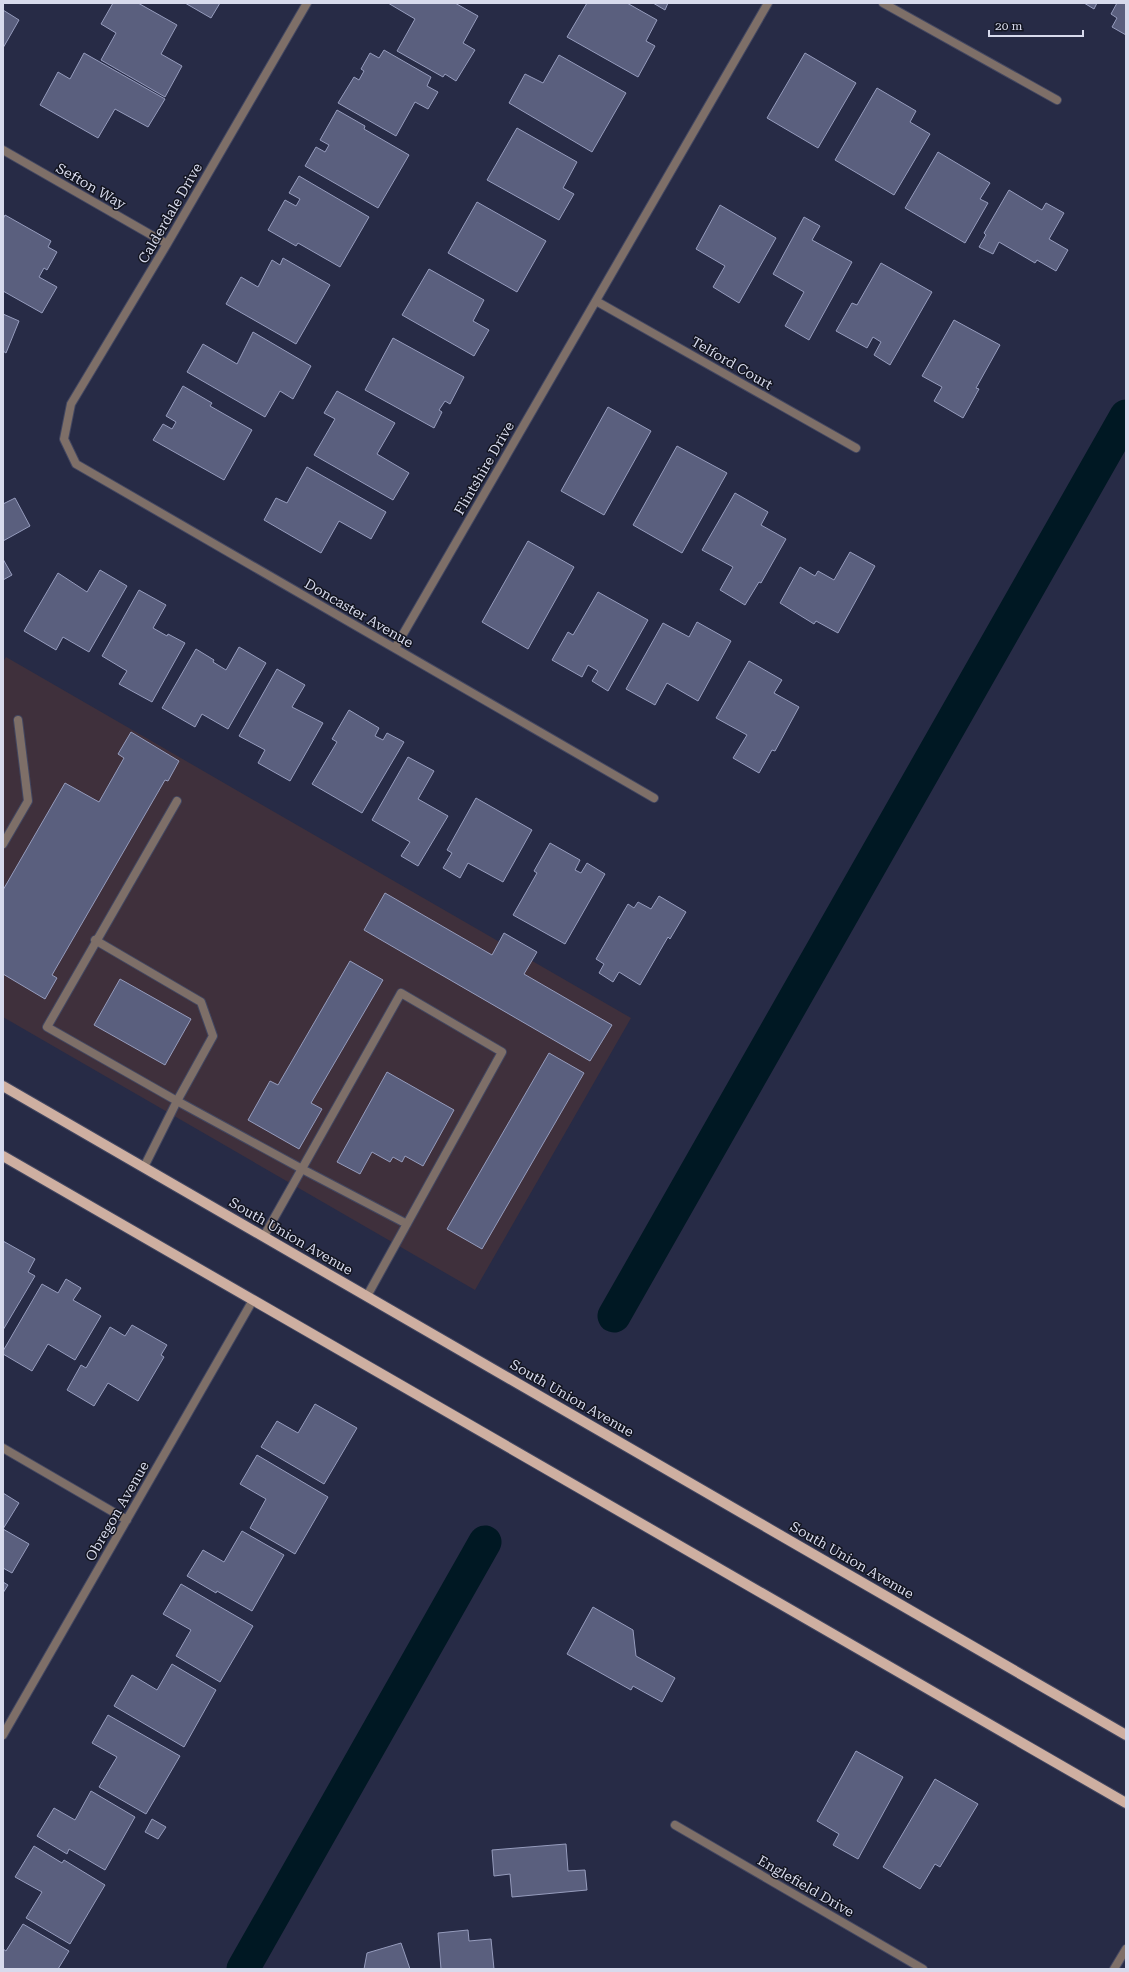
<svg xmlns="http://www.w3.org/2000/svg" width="1129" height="1972" viewBox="0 0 1129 1972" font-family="'Roboto Serif',serif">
	<rect width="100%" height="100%" fill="#272b46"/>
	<path fill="#3f303c" d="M6 657 631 1018 475 1290 3 1017V662Z"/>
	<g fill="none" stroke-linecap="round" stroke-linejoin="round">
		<path stroke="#001823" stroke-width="33" d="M614 1316 1126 416
			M243 1969 485 1542"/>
	</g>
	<path fill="#5a5f7e" stroke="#969cbd" d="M113 3H138L177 25 161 54 182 66 165 97 101 60 116 33 101 24Z
		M185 3H220L211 18Z
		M388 3H455L478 16 463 43 475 50 456 81 445 74 443 77 397 51 415 19Z
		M587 3H627L657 20 646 41 655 46 638 77 567 37Z
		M653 3H668L665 10Z
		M1084 3H1097L1094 9Z
		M1117 3H1126V35L1112 27 1117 18 1111 14Z
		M3 10 19 20 3 48Z
		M384 50 431 77 427 86 438 92 428 109 415 102 396 136 338 103 354 77 359 80 364 71 361 69 370 53 379 58Z
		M84 53 165 99 148 127 115 109 98 138 40 105 58 72 70 79Z
		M805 53 856 83 818 148 767 118Z
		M559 55 626 93 592 152 509 103 525 74 543 83Z
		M877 88 916 111 910 122 930 134 894 195 835 160Z
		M337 110 365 126 364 129 409 155 378 208 305 166 316 147 325 152 329 145 320 140Z
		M517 128 577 162 563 188 574 194 559 220 487 180Z
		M938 152 990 183 980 199 988 203 965 243 905 208Z
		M299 176 369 217 340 267 298 243 296 246 268 230 285 200 296 206 300 199 289 193Z
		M1009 190 1042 210 1046 203 1064 213 1049 239 1068 250 1056 271 1037 260 1035 263 999 242 993 254 979 247 986 235 984 233Z
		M477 202 546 241 517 292 448 253Z
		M720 205 776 238 739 303 713 287 725 266 696 249Z
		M5 215 51 241 48 247 57 252 47 270 44 268 39 277 57 287 42 313 3 291V219Z
		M804 217 820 226 812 240 852 262 809 340 785 326 804 292 773 274Z
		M283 258 330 285 296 344 226 304 241 277 258 287 272 260 280 265Z
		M881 263 932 292 890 365 874 355 881 342 873 337 867 348 836 331 852 303 857 305Z
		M429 269 484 300 473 321 489 330 474 356 402 315Z
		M3 314 19 321 6 353 3 351Z
		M954 320 1000 345 976 388 979 389 963 418 934 401 942 387 922 376Z
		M253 332 311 366 293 399 280 391 265 417 187 372 203 344 237 364Z
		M393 338 464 377 450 404 445 401 439 410 442 412 434 428 365 390Z
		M183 386 212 403 210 406 252 430 224 480 153 440 163 424 172 429 176 422 166 416Z
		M337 391 395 423 377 454 409 473 393 500 314 455 335 419 324 413Z
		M608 407 651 431 604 515 561 491Z
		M677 446 727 473 682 553 633 525Z
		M307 467 386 512 371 539 339 521 321 553 264 520 276 498 287 503Z
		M735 493 768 512 761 525 786 539 761 583 759 582 745 605 720 590 733 567 702 550Z
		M15 498 30 526 3 541V504Z
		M528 541 574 567 528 649 482 622Z
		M850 552 875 566 838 633 816 621 814 624 780 603 800 567 815 576 818 571 834 580Z
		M3 559 12 575 3 580Z
		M100 570 127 586 89 652 63 637 56 650 24 631 58 573 87 592Z
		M139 590 166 605 153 628 167 636 168 634 185 643 152 702 119 684 127 671 102 656Z
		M598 592 648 620 608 691 592 681 598 671 588 665 582 677 552 660 568 632 573 635Z
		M697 622 731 641 698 701 667 683 655 705 626 689 663 623 689 637Z
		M239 647 266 663 228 729 202 714 195 727 162 708 196 649 214 660 213 662 226 670Z
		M749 661 782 680 774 693 799 707 775 751 772 750 759 773 733 758 747 735 716 718Z
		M277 669 305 685 292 707 323 723 290 781 258 763 265 750 239 736Z
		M349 710 379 728 375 736 383 740 387 733 404 742 362 813 312 784 337 742 332 739Z
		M131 732 179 761 168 781 165 780 52 975 57 978 45 999 3 974V890L65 783 99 802 124 758 118 754Z
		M408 757 434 771 418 799 448 816 418 866 401 856 410 842 372 820Z
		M476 798 532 830 503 882 468 863 460 878 443 868 452 853 447 850Z
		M550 843 580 860 575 870 581 873 587 863 605 874 565 944 513 915 537 873 534 871Z
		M385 893 492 955 504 933 537 952 524 974 612 1025 590 1061 364 930Z
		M659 896 686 912 670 939 668 937 640 985 619 972 613 982 599 973 604 964 596 959 628 904 634 908 638 902 651 909Z
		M350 961 383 980 311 1103 322 1109 299 1149 248 1120 270 1081 278 1085Z
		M120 979 191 1019 165 1065 94 1025Z
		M549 1053 584 1073 482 1249 447 1229Z
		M387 1072 454 1110 423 1166 405 1156 402 1162 393 1157 390 1162 372 1152 360 1174 337 1162Z
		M3 1241 35 1259 28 1272 35 1276 3 1330Z
		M66 1279 81 1288 73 1300 101 1316 75 1360 48 1344 32 1371 3 1354V1351L42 1284 58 1293Z
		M132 1325 167 1345 161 1355 164 1357 138 1401 108 1383 94 1406 67 1390 81 1365 86 1368 110 1327 125 1336Z
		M315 1404 357 1428 324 1484 261 1447 277 1421 298 1433Z
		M257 1455 328 1497 295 1554 250 1528 266 1499 240 1484Z
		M3 1493 19 1503 3 1529Z
		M3 1529 29 1544 12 1573 3 1568Z
		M242 1531 284 1555 252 1611 217 1591 216 1593 187 1576 203 1550 224 1562Z
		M3 1582 8 1585 3 1593Z
		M181 1584 253 1626 220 1682 176 1656 191 1630 163 1614Z
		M593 1607 633 1630 636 1656 675 1678 662 1702 633 1686 631 1690 567 1654Z
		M172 1664 216 1690 184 1747 114 1706 132 1675 157 1690Z
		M108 1715 180 1756 146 1814 99 1787 117 1757 92 1743Z
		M856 1751 903 1777 858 1859 833 1845 839 1834 817 1821Z
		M935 1779 978 1804 940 1867 935 1864 920 1889 883 1867Z
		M91 1791 135 1817 105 1870 69 1849 67 1854 37 1836 54 1808 75 1820Z
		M152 1819 166 1827 158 1839 145 1832Z
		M566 1844 568 1871 585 1870 587 1890 512 1897 510 1874 494 1876 492 1850Z
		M34 1846 62 1863 64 1860 105 1885 70 1944 26 1918 42 1892 15 1877Z
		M23 1924 69 1951 58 1969H3V1949L6 1951Z
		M468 1930 469 1941 491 1939 494 1969H441L438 1933Z
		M401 1943 410 1969H364L367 1953Z"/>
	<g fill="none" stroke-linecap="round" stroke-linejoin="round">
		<defs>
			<path id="service" d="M3 844 28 801 18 720
				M95 940 201 1002 213 1036 177 1101 302 1169 407 1224
				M144 1167 177 1101 47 1027 177 801
				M264 1236 401 993 502 1052 367 1296"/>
			<path id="minor" d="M307 3 167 244 71 404 64 439 76 464 654 798
				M883 3 1057 100
				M3 150 167 244
				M596 301 856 448
				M395 648 768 3
				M3 1448 127 1520
				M3 1735 253 1300
				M675 1825 923 1969
				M1114 1969 1126 1949"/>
			<path id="primary" d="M3 1086 1126 1735
				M3 1156 1126 1803"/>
		</defs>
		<use href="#service" stroke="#434761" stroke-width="10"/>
		<use href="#minor" stroke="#434761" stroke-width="10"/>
		<use href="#primary" stroke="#434761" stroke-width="12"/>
		<use href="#service" stroke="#7e6f68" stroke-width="8"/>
		<use href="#minor" stroke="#7e6f68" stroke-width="8"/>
		<use href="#primary" stroke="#ceafa1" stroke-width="10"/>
	</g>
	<g text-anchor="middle" stroke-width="3" stroke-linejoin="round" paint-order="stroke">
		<g font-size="14" fill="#d7daec" stroke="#131521">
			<text transform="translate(91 186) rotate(30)" y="5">Sefton Way</text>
			<text transform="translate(170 213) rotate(-60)" y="5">Calderdale Drive</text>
			<text transform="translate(732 363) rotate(30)" y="5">Telford Court</text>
			<text transform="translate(484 468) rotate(-60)" y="5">Flintshire Drive</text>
			<text transform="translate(359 613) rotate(30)" y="5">Doncaster Avenue</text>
			<text transform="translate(291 1236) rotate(30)" y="5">South Union Avenue</text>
			<text transform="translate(572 1398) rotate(30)" y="5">South Union Avenue</text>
			<text transform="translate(117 1511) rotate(-60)" y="5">Obregon Avenue</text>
			<text transform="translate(852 1560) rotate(30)" y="5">South Union Avenue</text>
			<text transform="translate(806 1886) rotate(30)" y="5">Englefield Drive</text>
		</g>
	</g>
	<rect width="1129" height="1972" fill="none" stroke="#d7daec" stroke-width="8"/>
	<path d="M989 30v6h94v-6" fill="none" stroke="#d7daec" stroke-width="2"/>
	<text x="995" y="30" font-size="12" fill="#d7daec" stroke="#131521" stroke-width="3" paint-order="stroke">20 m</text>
</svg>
